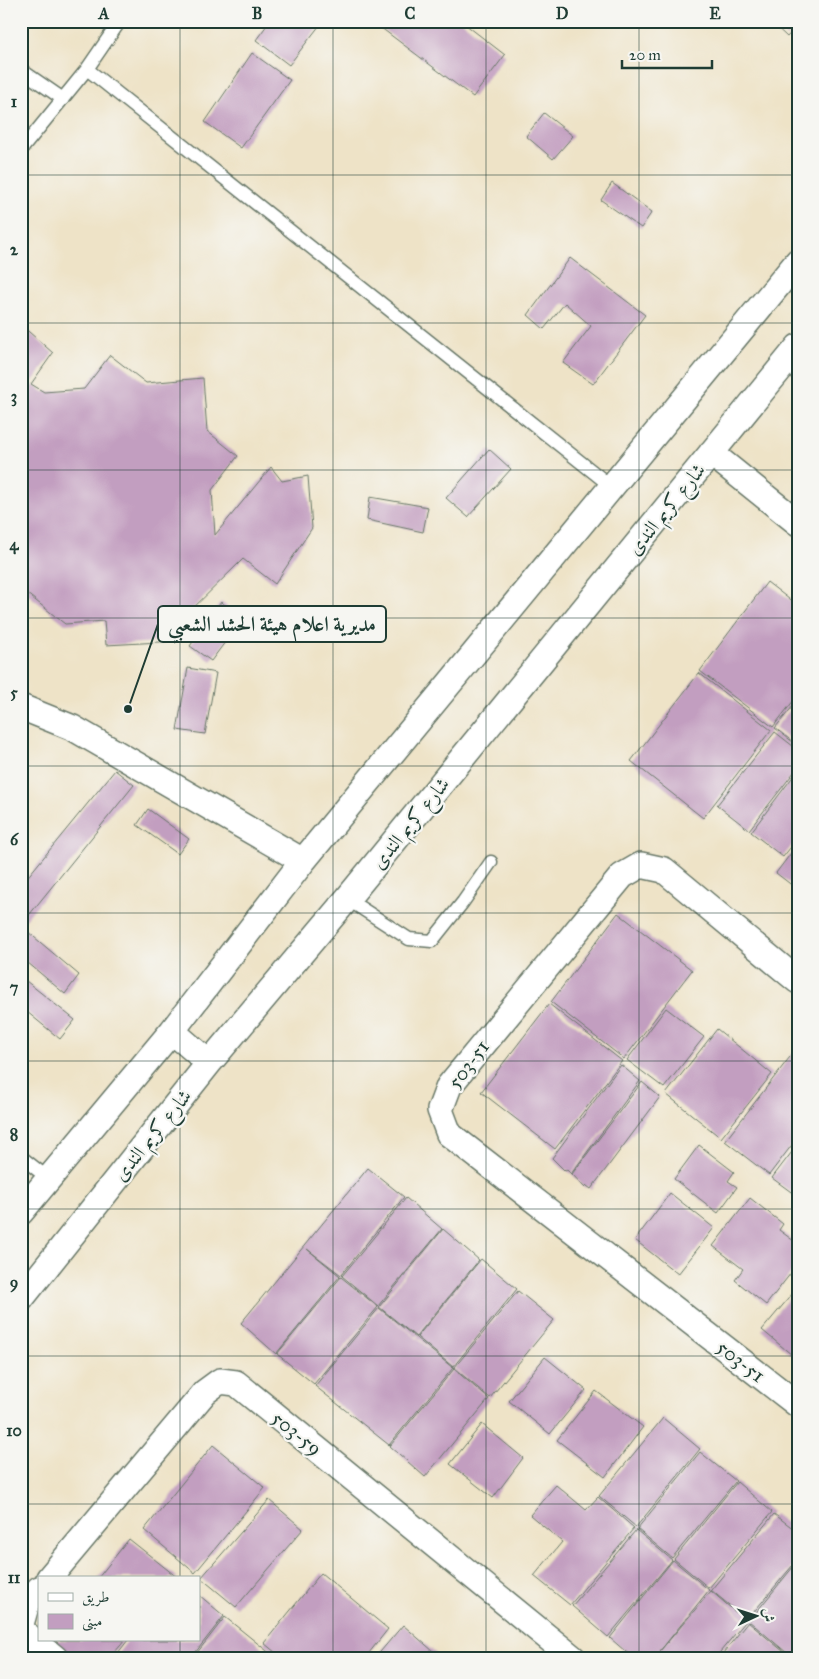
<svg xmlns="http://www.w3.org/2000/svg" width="819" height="1679" viewBox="0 0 819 1679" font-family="'IM FELL Great Primer',Amiri,serif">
	<rect width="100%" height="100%" fill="#f6f6f2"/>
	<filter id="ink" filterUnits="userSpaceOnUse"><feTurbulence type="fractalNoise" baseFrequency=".02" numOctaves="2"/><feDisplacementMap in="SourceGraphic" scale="10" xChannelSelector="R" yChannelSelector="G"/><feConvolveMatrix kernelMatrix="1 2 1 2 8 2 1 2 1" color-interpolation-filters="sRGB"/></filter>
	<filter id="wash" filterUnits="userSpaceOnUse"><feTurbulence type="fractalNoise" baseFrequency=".0096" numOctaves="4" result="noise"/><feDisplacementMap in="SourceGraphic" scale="20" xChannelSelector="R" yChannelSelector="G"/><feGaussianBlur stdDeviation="1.12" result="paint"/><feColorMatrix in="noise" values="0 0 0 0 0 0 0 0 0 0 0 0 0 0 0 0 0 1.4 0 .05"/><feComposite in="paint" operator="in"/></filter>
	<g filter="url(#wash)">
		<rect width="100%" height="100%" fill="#eee3c7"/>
		<g id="blocks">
			<path fill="#c29ec0" d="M270 21H323L289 65 256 40Z
				M372 21H461L505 55 473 97Z
				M770 21H798V25L787 37Z
				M252 53 290 80 241 148 205 122Z
				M544 113 573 136 553 159 526 136Z
				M612 183 652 212 641 228 601 200Z
				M570 258 645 315 593 384 563 363 591 326 565 303 544 329 528 315Z
				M21 325 53 353 31 384 44 392 84 389 110 355 146 383 203 378 207 431 238 456 212 490 215 535 271 467 282 481 308 476 312 528 275 584 243 559 178 623V641L106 645 104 621 65 624 21 589Z
				M489 449 511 469 468 517 446 498Z
				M370 497 428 507 423 532 367 520Z
				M767 582 798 606V695L773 727 700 671Z
				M221 602 243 618 211 661 190 646Z
				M188 668 216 673 205 734 177 730Z
				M699 673 771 730 703 818 631 761Z
				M798 700V746L775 728Z
				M775 732 798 750V767L749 830 717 805Z
				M115 770 134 785 21 925V885Z
				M798 770V838L783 857 751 832Z
				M148 809 189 839 178 854 137 825Z
				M798 844V890L776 873Z
				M618 913 692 970 624 1059 551 1002Z
				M21 926 79 975 65 994 21 957Z
				M21 977 75 1020 60 1039 21 1007Z
				M549 1004 622 1061 555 1149 481 1092Z
				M666 1008 704 1037 664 1088 627 1060Z
				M717 1029 772 1074 721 1138 666 1094Z
				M793 1053 798 1057V1137L769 1175 725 1141Z
				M621 1065 640 1081 571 1174 567 1170 565 1171 552 1158Z
				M642 1082 660 1097 591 1189 587 1186 585 1188 572 1174Z
				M798 1144V1197L772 1178Z
				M699 1145 734 1172 728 1181 737 1187 718 1213 674 1179Z
				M368 1168 404 1197 341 1275 307 1249 340 1276 276 1354 241 1323Z
				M670 1193 714 1228 678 1274 635 1240Z
				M406 1198 442 1229 378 1306 342 1276Z
				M750 1198 783 1224 779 1230 798 1244V1264L766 1305 735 1280 743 1269 713 1246Z
				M443 1229 479 1260 416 1337 379 1307Z
				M481 1259 517 1289 453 1367 417 1337Z
				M341 1277 378 1307 314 1384 277 1354Z
				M798 1287V1360L762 1330Z
				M518 1291 554 1320 490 1398 454 1368Z
				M379 1308 453 1368 389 1445 315 1386Z
				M545 1357 586 1390 550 1434 509 1401Z
				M454 1369 489 1399 425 1477 390 1446Z
				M596 1391 643 1427 605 1477 557 1440Z
				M663 1418 700 1449 636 1527 599 1496Z
				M482 1424 523 1458 493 1498 450 1464Z
				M213 1445 265 1488 195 1573 144 1530Z
				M700 1452 736 1481 672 1558 637 1529Z
				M737 1482 772 1512 709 1588 674 1559Z
				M556 1485 586 1510 598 1497 634 1528 570 1605 534 1576 562 1542 530 1515Z
				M269 1500 303 1529 236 1607 201 1578Z
				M774 1514 798 1532V1559L747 1620 711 1590Z
				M636 1530 672 1560 608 1637 572 1606Z
				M129 1539 178 1578H98Z
				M673 1560 709 1590 660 1651 711 1591 746 1621 715 1658H633L610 1638Z
				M798 1561V1658H793L749 1621Z
				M321 1573 388 1629 365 1658H282L264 1643Z
				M199 1595 224 1616 191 1658H114L128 1640H199Z
				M225 1617 272 1655 270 1658H193Z
				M748 1622 784 1652 780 1658H719Z
				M403 1625 441 1658H375Z
				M52 1640H125L110 1658H73Z"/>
		</g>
	</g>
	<g filter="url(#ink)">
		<use href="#blocks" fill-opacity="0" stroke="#677767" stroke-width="1"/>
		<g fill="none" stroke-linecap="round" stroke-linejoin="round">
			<defs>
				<path id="service" d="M87 69 612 487
					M21 70 63 99
					M21 150 87 69 120 21
					M347 899 409 939 432 941 463 902 491 862
					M21 1157 49 1179"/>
				<path id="minor" d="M711 453 798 523
					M21 707 73 728 303 861
					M798 981 664 870 641 865 622 876 449 1086 440 1110 449 1134 798 1405
					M172 1031 209 1063
					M21 1212 172 1031 303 861 798 261
					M21 1299 209 1063 347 899 798 347
					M49 1578 205 1392 220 1381 236 1383 573 1658
					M21 1624 27 1603 39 1589
					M21 1630 55 1658"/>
			</defs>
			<use href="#service" stroke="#677767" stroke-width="15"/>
			<use href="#minor" stroke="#677767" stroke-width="28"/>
			<use href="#service" stroke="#fff" stroke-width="12"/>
			<use href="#minor" stroke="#fff" stroke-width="25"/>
		</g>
	</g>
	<path fill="none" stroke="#1f3d34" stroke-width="1" stroke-opacity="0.55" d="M180 21V1578M333 21V1658M486 21V1658M639 21V1658M21 175H798M21 323H798M21 470H798M21 618H798M21 766H798M21 913H798M21 1061H798M21 1209H798M21 1356H798M21 1504H798M180 1640V1658"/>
	<g text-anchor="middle" stroke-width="4.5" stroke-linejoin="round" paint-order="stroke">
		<g font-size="20" fill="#1f3d34" stroke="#f6f6f2">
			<text transform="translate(666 509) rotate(-51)" y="7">شارع كريم الندى</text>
			<text transform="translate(410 823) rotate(-51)" y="7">شارع كريم الندى</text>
			<text transform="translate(468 1064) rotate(-53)" y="7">503-51</text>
			<text transform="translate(152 1135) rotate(-51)" y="7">شارع كريم الندى</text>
			<text transform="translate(741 1361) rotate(38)" y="7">503-51</text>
			<text transform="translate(297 1433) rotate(39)" y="7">503-59</text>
		</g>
	</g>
	<path fill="none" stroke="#1f3d34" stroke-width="2" d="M128 709L158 624"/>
	<circle fill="#1f3d34" stroke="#f6f6f2" stroke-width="2" cx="128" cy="709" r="5"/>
	<rect fill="#f6f6f2" stroke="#1f3d34" stroke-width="2" x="158" y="606" width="228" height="36" rx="5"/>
	<g font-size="21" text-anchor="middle" font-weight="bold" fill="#1f3d34">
		<text x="272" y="631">مديرية اعلام هيئة الحشد الشعبي</text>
	</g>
	<rect width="819" height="1679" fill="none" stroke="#f6f6f2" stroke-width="55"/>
	<rect x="38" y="1576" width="162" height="65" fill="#f6f6f2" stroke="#a0aca6"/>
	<rect x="48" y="1593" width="25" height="8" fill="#ffffff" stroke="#a0aca6"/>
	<text x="82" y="1602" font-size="15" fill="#1f3d34">طريق</text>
	<rect x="48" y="1614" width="25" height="15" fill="#c29ec0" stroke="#a0aca6"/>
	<text x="82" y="1626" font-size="15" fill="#1f3d34">مبنى</text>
	<g transform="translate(756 1616) rotate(86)" stroke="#f6f6f2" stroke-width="4" paint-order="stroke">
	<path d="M0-4L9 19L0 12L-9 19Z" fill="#1f3d34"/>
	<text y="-8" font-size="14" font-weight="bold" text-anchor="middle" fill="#1f3d34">ش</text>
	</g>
	<path d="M622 60v8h90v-8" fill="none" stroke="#1f3d34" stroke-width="2.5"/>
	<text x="629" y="60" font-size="15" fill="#1f3d34" stroke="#f6f6f2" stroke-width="4" paint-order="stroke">20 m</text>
	<rect x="28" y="28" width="764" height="1624" fill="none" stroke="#1f3d34" stroke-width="2"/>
	<g font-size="16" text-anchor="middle" font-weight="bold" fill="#1f3d34">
		<text x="104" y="19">A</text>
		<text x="257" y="19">B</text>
		<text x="410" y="19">C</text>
		<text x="562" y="19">D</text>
		<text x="715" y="19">E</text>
		<text x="14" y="107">1</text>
		<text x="14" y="255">2</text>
		<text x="14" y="402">3</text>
		<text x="14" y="550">4</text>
		<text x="14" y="698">5</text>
		<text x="14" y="845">6</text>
		<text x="14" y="993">7</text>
		<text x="14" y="1140">8</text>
		<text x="14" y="1288">9</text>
		<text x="14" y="1436">10</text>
		<text x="14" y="1583">11</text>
	</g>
</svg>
